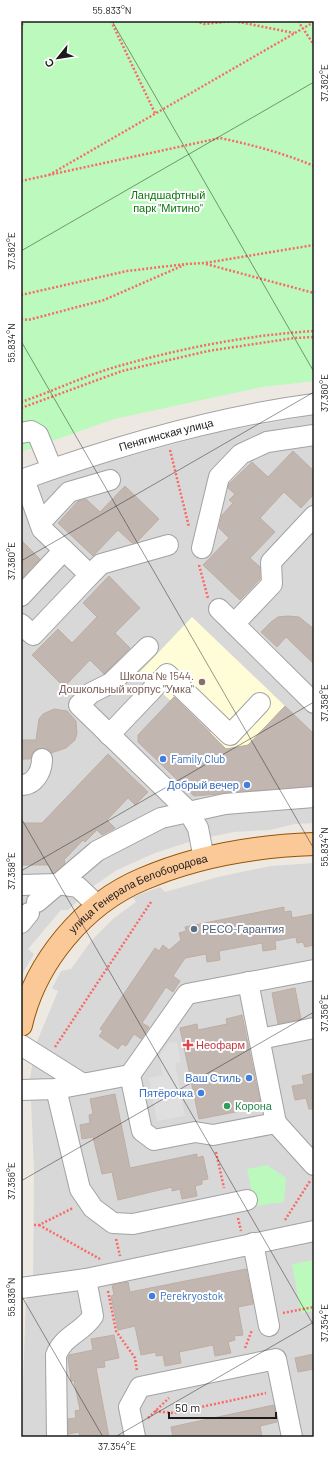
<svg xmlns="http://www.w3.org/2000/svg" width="335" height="1458" viewBox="0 0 335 1458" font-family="Barlow,sans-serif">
	<rect width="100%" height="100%" fill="#ede8e1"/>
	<path fill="#d9d8d8" d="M314 415V823L295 824 270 830 233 832 192 841 155 853 117 870 95 885 68 910H61L28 949 34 954 21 976V489L107 462 218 432Z
		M314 863V1437H21L26 1300 33 1295 34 1169 30 1078 36 1044 58 991 52 988 61 971 71 969 91 941 114 918 136 902 133 897 160 887 165 892 218 877 271 866Z"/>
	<path fill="#fffcd8" d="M192 617 285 706 253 745 226 749 210 733 212 731 175 697 171 701 162 693 157 695 137 675Z"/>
	<path fill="#bcf9bc" d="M21 21H314V381L262 387 114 419 21 452Z
		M267 1165 286 1178 284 1202 255 1206 247 1169Z
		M314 1260V1311L301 1313 292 1264Z"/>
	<path fill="#dfdfdf" d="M177 1042 181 1062 175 1063 185 1116 157 1121 149 1078 163 1075 159 1056 168 1043Z"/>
	<path fill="#c1b7b0" stroke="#beada3" d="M293 451 314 471V494L301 508 284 492 260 518 275 532 250 558 260 567V579L240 600 203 565 229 538 219 528 222 515 233 503 229 500 235 494 228 488 229 484 252 462 268 477Z
		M125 486 159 519 137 542 132 543 118 530 93 556 58 523 78 501 86 499 100 512Z
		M21 540 40 559 21 579Z
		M109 576 140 608 115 633 130 648 104 674 90 660 64 687 32 655 58 629 72 643 97 617 83 603Z
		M288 616 299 617 314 629V664L286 637 277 647 261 632 271 622 278 617Z
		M174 697 226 749 248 745 285 706 314 734V786L194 796 138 742V735Z
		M54 709 67 711 76 721 77 733 75 740 66 748 51 753 43 748 37 749 32 753 30 759H21V740H36L39 719 43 714Z
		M108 754 148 792 135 805 128 798 107 820 115 828 102 835 97 830 85 842 83 840 64 860 65 863 54 873H52L49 865H21V823H42Z
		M284 907V912L291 911 292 918 314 914V945L305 947 303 942 297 943 296 937 275 941 276 949 270 950 263 951 262 943 219 951 220 960 214 961 207 962 206 954 185 958 173 976 180 981 173 992 166 987 142 1023 149 1027 141 1039 134 1034 126 1046 122 1044 118 1049 99 1036 103 1031 100 1029 155 948 159 951 163 945 169 950 181 940 179 933 186 931 185 927Z
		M295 988 301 1019 278 1024 272 993Z
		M242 1015 261 1107 199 1119 180 1028 197 1024 198 1030 227 1024 226 1019Z
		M314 1073V1109H309L306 1098 295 1100 292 1086 304 1084 302 1076Z
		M115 1094 130 1168 197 1154V1158L203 1156 208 1179 202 1180V1184L195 1186 197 1196 182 1199 180 1189 172 1191V1187L118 1200 112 1172 102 1174 93 1137 82 1139 80 1125 90 1123 89 1115 93 1114 90 1099Z
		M246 1269 253 1304 238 1307 243 1335 234 1336 235 1340 228 1342 231 1353 215 1356 213 1345 179 1352 181 1363 165 1366 163 1355 156 1356V1352L141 1355 135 1326 118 1330 111 1296 114 1295 112 1285 128 1282 130 1292Z
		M114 1335 119 1358 104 1361 105 1367 96 1368 109 1437H80L79 1432 68 1434V1419L76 1418 75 1411 80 1410 74 1381H71L68 1358 69 1355 93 1350 91 1339Z
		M314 1354V1369L298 1372 295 1358Z
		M274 1405 277 1422 260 1426 262 1437H173L171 1427Z"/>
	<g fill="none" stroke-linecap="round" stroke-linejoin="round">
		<defs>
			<g id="minor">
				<path d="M21 433 31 431 38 435 52 469"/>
				<path id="s1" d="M21 480C116 446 214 417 314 404"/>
				<path d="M40 523 69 492 110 480"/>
				<path d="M202 548 219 477 241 454 267 442 314 435"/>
				<path d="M90 575 101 564 168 545"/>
				<path d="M21 596 64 550"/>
				<path d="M219 609 314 703"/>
				<path d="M21 624 33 635 90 575 42 529 24 479"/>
				<path d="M234 624 272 584 271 562 314 516"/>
				<path d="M148 647 111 683 91 693 79 705 188 811 198 828 204 859"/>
				<path d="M109 735 167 674 230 735 260 703"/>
				<path d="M21 785C35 785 42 771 42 759"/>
				<path d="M21 885 57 884 78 887 98 906"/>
				<path d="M37 902 97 851 161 818 225 804 314 797"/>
				<path d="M21 923 29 913"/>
				<path d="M314 970 187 994 130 1075 142 1131 154 1140 195 1132 213 1135 276 1123 314 1165"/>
				<path d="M248 982 276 1123"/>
				<path d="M260 1039 314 1028"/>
				<path d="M21 1045 83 1084"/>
				<path d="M56 1089 80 1189 93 1208 113 1223 133 1224 247 1200"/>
				<path d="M21 1090 56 1089 130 1075"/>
				<path d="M253 1243 269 1326"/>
				<path d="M21 1288 86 1279 314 1231"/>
				<path d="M57 1437 56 1355C64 1335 82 1333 93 1316L86 1279"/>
				<path d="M135 1437 129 1407 140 1387 276 1359 292 1437"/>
			</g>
			<g id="major">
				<path id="s2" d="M21 1025C35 963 83 904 143 879 196 856 257 846 314 844"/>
			</g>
		</defs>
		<use href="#minor" stroke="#a2a2a2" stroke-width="22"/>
		<use href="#major" stroke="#925601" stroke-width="24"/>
		<path stroke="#f96965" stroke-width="2.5" stroke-dasharray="2 2" stroke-linecap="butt" d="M111 21 155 113
			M196 21 204 24 234 21
			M234 21 294 33
			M298 21 314 45
			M21 29 23 21
			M49 175 314 22
			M21 181 220 138C253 145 283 153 314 166
			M206 264 314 293
			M21 295 127 271 186 264 205 263 314 245
			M21 319 28 320 104 300 184 265
			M21 402C54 391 86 375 119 366 182 348 249 335 314 331
			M21 408 122 371 208 351 294 338 314 337
			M170 450 189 527
			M199 565 208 598
			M55 1047 151 902
			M216 1152 224 1188
			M238 1218 241 1231
			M285 1220 310 1181
			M34 1225H39L73 1208
			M39 1225 100 1259
			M116 1239 120 1256
			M108 1291 116 1331 135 1358 137 1371
			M283 1313 314 1307
			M245 1348 252 1330
			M155 1411 173 1413 266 1393
			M148 1418 169 1398"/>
		<use href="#minor" stroke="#fff" stroke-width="20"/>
		<use href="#major" stroke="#fbc897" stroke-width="22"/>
	</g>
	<path fill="none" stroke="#1b1b1b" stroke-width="1" stroke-opacity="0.45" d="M112 21 314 372M21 251 314 82M21 341 314 849M21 561 314 392M21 818 314 1326M21 871 314 702M21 1181 314 1012M21 1295 103 1437M115 1437 314 1322"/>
	<circle fill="#8d6e63" stroke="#fff" stroke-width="1.5" cx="202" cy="682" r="4"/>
	<g fill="#3f7fe0" stroke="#fff" stroke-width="1.5">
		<circle cx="163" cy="759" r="4"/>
		<circle cx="247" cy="785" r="4"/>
		<circle cx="249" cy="1078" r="4"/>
		<circle cx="201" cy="1093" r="4"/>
		<circle cx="152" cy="1296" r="4"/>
	</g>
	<circle fill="#5c6f8a" stroke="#fff" stroke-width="1.5" cx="194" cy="929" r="4"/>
	<path fill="#e0444e" stroke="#fff" stroke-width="1.5" d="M186 1039h4v4h4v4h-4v4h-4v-4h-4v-4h4z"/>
	<circle fill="#2e9e5b" stroke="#fff" stroke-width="1.5" cx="227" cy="1106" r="4"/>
	<g text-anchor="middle" stroke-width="4" stroke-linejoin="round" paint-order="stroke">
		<g font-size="11" fill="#0b770c" stroke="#fff">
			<text x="168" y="199">Ландшафтный<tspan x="168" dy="13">парк "Митино"</tspan></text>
		</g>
		<g font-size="11" fill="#1b1b1b" stroke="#fff">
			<text dy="4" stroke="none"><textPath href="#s1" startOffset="152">Пенягинская улица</textPath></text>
			<text dy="4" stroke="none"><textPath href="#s2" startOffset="186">улица Генерала Белобородова</textPath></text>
		</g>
		<g font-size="11" fill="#785e54" stroke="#fff" text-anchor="end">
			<text x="194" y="680">Школа № 1544.<tspan x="194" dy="13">Дошкольный корпус "Умка"</tspan></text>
		</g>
		<g font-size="11" fill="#366cbe" stroke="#fff" text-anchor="end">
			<text x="171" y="763" text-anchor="start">Family Club</text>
			<text x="239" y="789">Добрый вечер</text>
			<text x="241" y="1082">Ваш Стиль</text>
			<text x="193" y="1097">Пятёрочка</text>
			<text x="160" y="1300" text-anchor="start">Perekryostok</text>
		</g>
		<g font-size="11" fill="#4e5e75" stroke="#fff" text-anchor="start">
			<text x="202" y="933">РЕСО-Гарантия</text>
		</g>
		<g font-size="11" fill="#be3a42" stroke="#fff" text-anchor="start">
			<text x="196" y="1049">Неофарм</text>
		</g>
		<g font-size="11" fill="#27864d" stroke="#fff" text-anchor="start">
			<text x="235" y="1110">Корона</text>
		</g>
	</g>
	<rect width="335" height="1458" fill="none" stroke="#ffffff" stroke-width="44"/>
	<g transform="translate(58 58) rotate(240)" stroke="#ffffff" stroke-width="3" paint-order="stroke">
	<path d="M0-3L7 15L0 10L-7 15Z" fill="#1b1b1b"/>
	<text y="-6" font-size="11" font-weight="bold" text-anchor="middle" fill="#1b1b1b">С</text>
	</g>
	<path d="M169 1412v6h107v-6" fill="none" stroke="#1b1b1b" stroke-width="2"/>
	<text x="175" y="1412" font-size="12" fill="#1b1b1b" stroke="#ffffff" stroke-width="3" paint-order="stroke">50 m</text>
	<rect x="22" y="22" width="291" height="1414" fill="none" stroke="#1b1b1b" stroke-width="1.5"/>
	<g font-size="10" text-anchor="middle" fill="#1b1b1b">
		<text x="112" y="14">55.833°N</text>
		<text transform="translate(324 83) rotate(-90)" y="4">37.362°E</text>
		<text transform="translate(11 251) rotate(-90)" y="4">37.362°E</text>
		<text transform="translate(11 343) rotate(-90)" y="4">55.834°N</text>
		<text transform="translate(324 393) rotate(-90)" y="4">37.360°E</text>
		<text transform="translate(11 561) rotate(-90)" y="4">37.360°E</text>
		<text transform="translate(324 703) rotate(-90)" y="4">37.358°E</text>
		<text transform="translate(324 847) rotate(-90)" y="4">55.834°N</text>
		<text transform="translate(11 871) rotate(-90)" y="4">37.358°E</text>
		<text transform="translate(324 1013) rotate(-90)" y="4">37.356°E</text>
		<text transform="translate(11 1181) rotate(-90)" y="4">37.356°E</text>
		<text transform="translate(11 1297) rotate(-90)" y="4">55.836°N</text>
		<text transform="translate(324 1323) rotate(-90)" y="4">37.354°E</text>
		<text x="117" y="1450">37.354°E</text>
	</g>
</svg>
